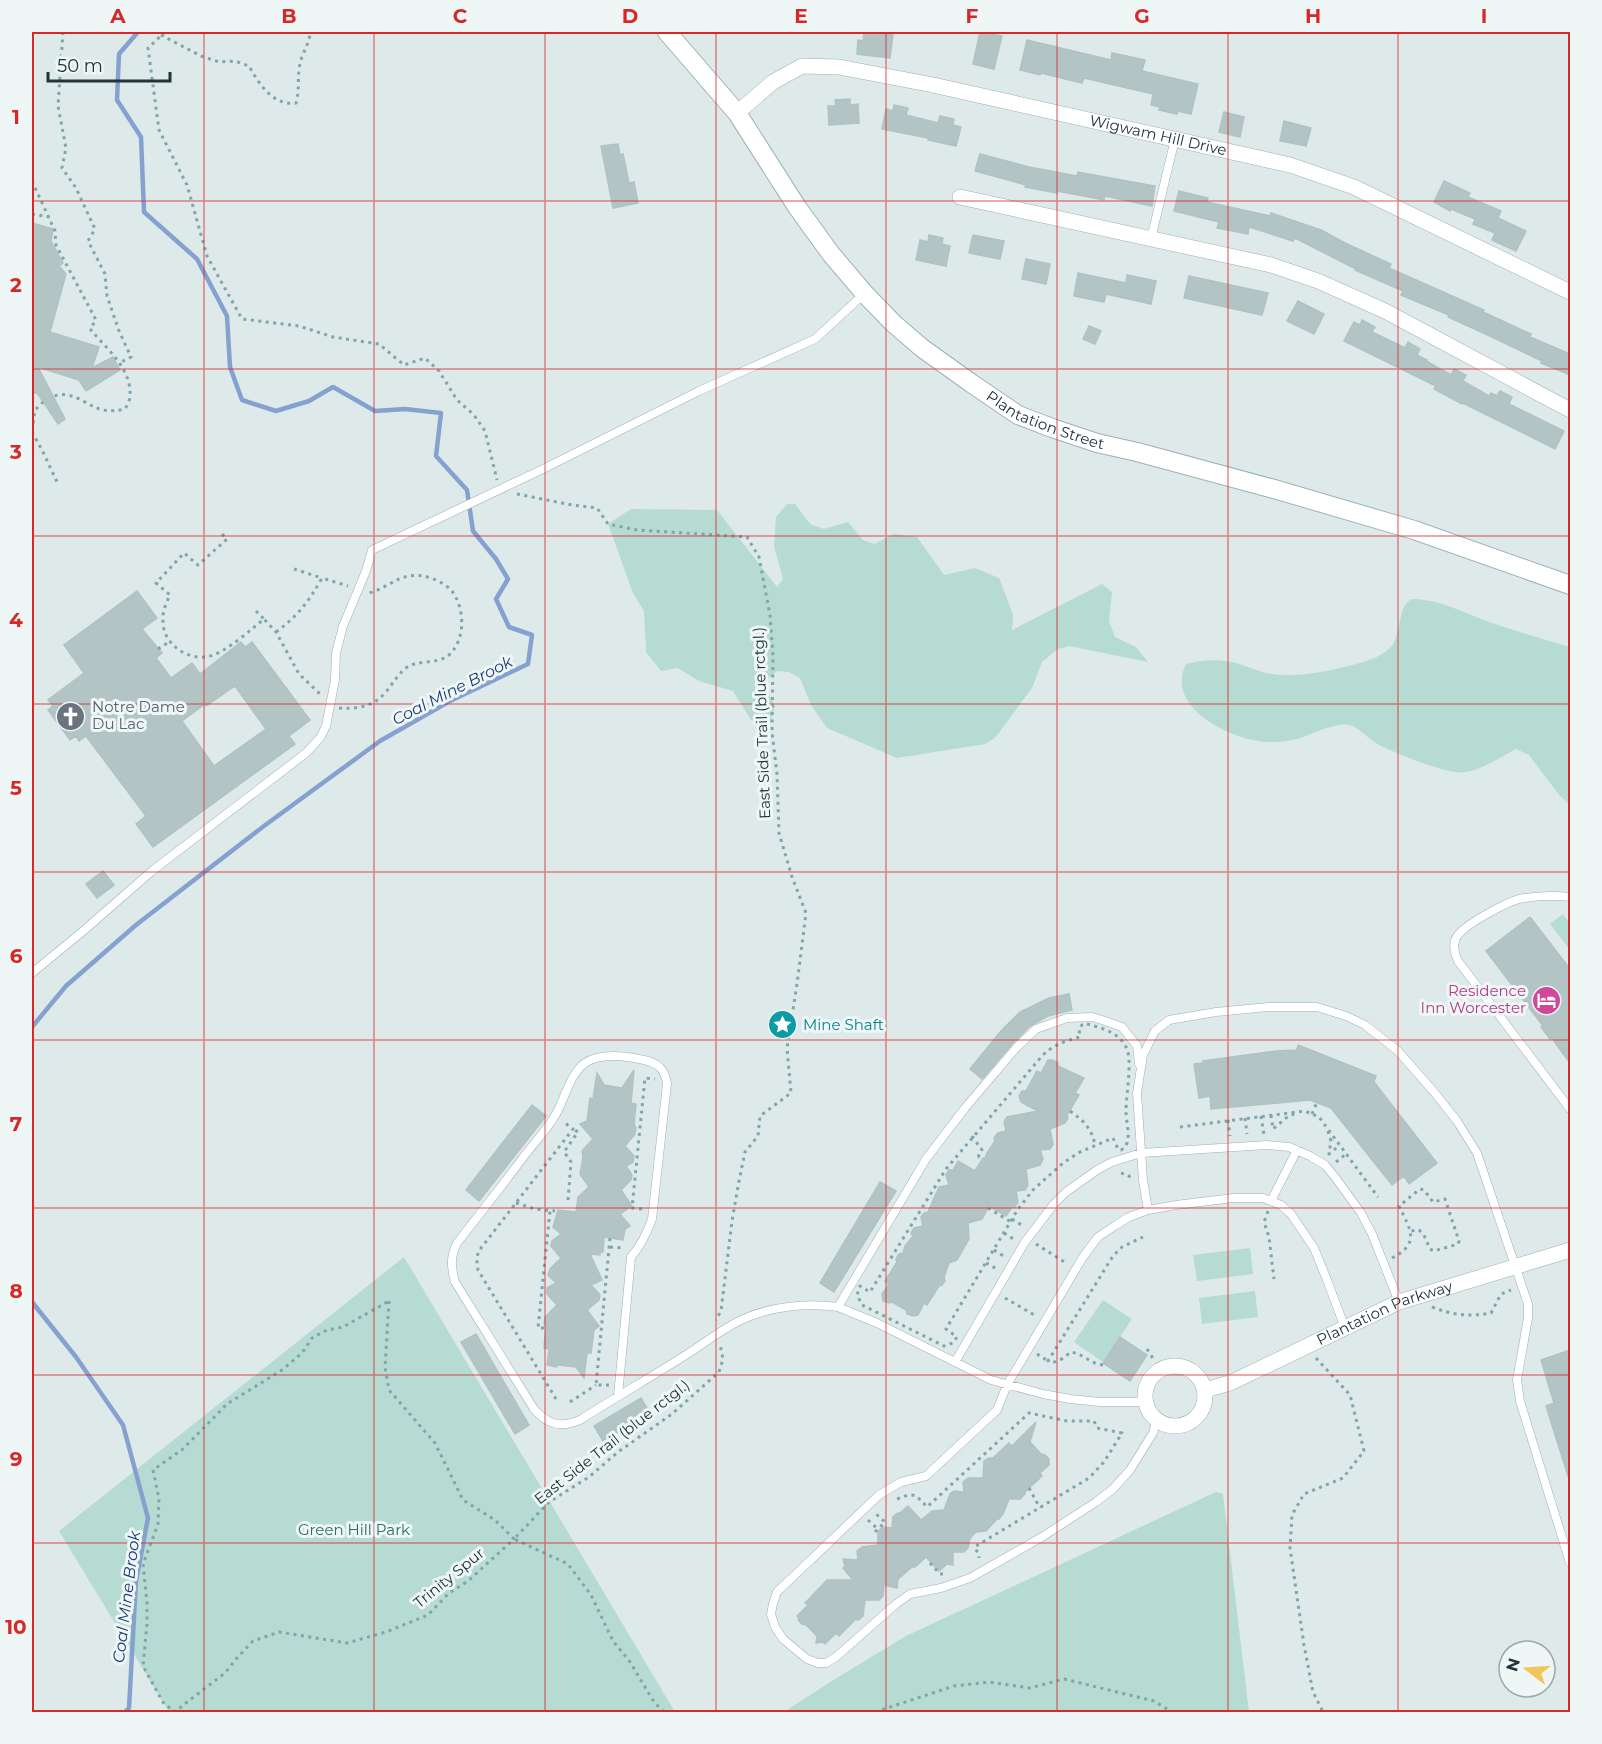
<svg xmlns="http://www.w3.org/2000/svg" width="1602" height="1744" viewBox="0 0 1602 1744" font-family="Montserrat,sans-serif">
	<rect width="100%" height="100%" fill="#dee9ea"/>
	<path fill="#b6dbd2" d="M787 504H795L810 524 824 529 848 522 863 540 874 544 894 534 917 537 944 575 975 568 999 578 1013 615 1012 630 1102 584 1112 592 1109 621 1115 637 1136 647 1148 662 1069 646 1058 649 1042 662 1032 688 995 738 985 744 897 758 827 728 811 705 800 678 789 672 777 671 763 683 775 706 770 724 751 720 733 691 699 681 678 668 661 671 646 652 644 611 633 593 608 524 631 509 717 510 777 587 783 579 774 546 776 517Z
		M1412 599C1442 599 1470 616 1498 625 1522 633 1546 640 1570 647V805L1560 796 1529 755 1516 749C1500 757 1484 769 1466 772 1450 776 1391 752 1376 743 1367 738 1359 727 1349 725 1335 722 1311 735 1297 739 1290 741 1281 742 1274 742 1239 744 1163 710 1186 664 1201 660 1217 659 1232 662 1245 665 1258 672 1272 674 1301 678 1334 670 1363 662 1373 659 1383 655 1391 647 1402 635 1397 605 1412 599Z
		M1563 914 1570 924V950L1550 924Z
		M1250 1248 1253 1274 1197 1281 1193 1255Z
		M404 1257 675 1712H169L59 1531Z
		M1255 1291 1258 1317 1202 1324 1199 1298Z
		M1103 1300 1132 1319 1103 1362 1074 1342Z
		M1216 1492 1223 1494 1249 1712H784L835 1679 906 1636Z"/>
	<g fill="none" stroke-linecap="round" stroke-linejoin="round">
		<path stroke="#85a1d0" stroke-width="4.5" d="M32 1027 66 986 136 925 264 826 380 741 450 701 528 664 532 635 509 627 496 599 508 579 496 559 473 531 467 490 436 456 441 413 405 409 375 411 333 387 309 401 276 411 242 400 230 367 227 316 197 259 144 212 141 137 117 100 119 54 138 32
			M32 1302 76 1357 123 1425 148 1518 136 1581 129 1708 125 1712"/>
	</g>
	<path fill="#b3c4c4" stroke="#b1c2c3" stroke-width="1.5" fill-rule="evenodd" d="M864 32 893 35 890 58 857 54 858 40 863 41Z
		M980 32 1002 36 994 69 973 64Z
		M1027 40 1111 60 1112 53 1145 60 1142 71 1198 84 1191 114 1178 111 1177 114 1159 110 1160 107 1151 105 1153 94 1084 78 1082 83 1041 73 1040 75 1020 70Z
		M850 99V105L858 104 859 123 829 125 828 106H836L835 100Z
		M894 105 908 108 906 115 938 123 940 116 954 119 953 125 961 127 956 146 928 140V138L882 129 886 109 893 111Z
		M1224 112 1244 117 1240 137 1219 132Z
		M1284 121 1311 128 1306 146 1280 141Z
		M618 144 620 155 623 154 629 183 634 182 638 203 613 208 601 146Z
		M980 154 1029 167 1077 176 1078 172 1155 186 1152 206 1105 196 1104 200 1057 191V193L1025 187 1026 185 975 171Z
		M1444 181 1470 193 1468 197 1501 211 1498 218 1526 231 1516 251 1492 240 1495 233 1473 224 1475 219 1451 209 1450 211 1434 202Z
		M1179 191 1208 198 1207 202 1270 216 1271 213 1321 230 1345 243 1391 264 1389 268 1484 310 1483 312 1531 334 1530 337 1570 354V375L1541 363 1542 361 1494 338 1448 317 1449 315 1401 295 1403 291 1355 270 1356 269 1295 238 1293 241 1249 227 1248 234 1217 228 1219 222 1174 211Z
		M32 223 53 229 51 241 63 263 59 266 66 274 50 332 99 347 92 368 113 357 120 370 86 391 79 380 38 367 65 419 58 424 38 394 32 392Z
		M929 235 943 238 942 244 950 246 946 266 916 260 920 240 928 242Z
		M973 235 1004 241 1000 259 969 253Z
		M1026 259 1050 264 1046 284 1022 279Z
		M1078 273 1126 283 1127 275 1156 281 1151 304 1106 294 1104 302 1074 296Z
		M1189 276 1268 293 1262 315 1184 298Z
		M1298 301 1324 314 1314 334 1287 321Z
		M1362 320 1375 327 1372 332 1405 348 1408 342 1420 349 1417 355 1427 360 1426 361 1451 375 1454 369 1466 375 1463 381 1489 396 1491 393 1497 396 1500 391 1512 397 1509 404 1564 431 1555 449 1463 403 1462 404 1434 389 1436 386 1344 341 1354 322 1360 325Z
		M1089 326 1101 331 1095 344 1083 339Z
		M137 591 157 618 142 629 162 653 156 658 171 678 192 663 200 674 241 642 245 647 252 642 310 720 289 736 295 744 153 847 136 824 146 816 86 736 79 741 76 736 70 740 48 710 53 706 48 700 84 673 64 645ZM235 686 266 729 214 766 182 721 205 704 206 706Z
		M103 871 114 885 97 898 86 884Z
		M1530 917 1570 969V1063L1551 1037 1550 1039 1541 1027 1543 1026 1486 951Z
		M1069 994 1072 1010 1048 1016 1030 1026 1012 1044 982 1079 970 1069 1001 1031 1020 1012 1049 998Z
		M1298 1045 1376 1076 1374 1082 1437 1163 1409 1184 1404 1176 1392 1185 1331 1108 1310 1100 1211 1109 1210 1096 1199 1098 1194 1064 1203 1063V1061L1276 1051 1297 1050Z
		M1048 1060H1053L1058 1063V1066L1084 1078 1075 1093 1079 1095 1067 1115 1068 1118 1065 1123 1050 1129 1053 1144 1050 1149 1040 1150 1043 1159 1040 1165 1026 1169 1028 1185 1025 1190 1016 1191 1018 1202 1015 1207H1012L1006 1216 989 1206 982 1219 968 1223 969 1239 957 1260 949 1263 944 1277 945 1281 942 1285 939 1286 927 1305 924 1303 918 1315 913 1316 907 1314 906 1310 892 1302 889 1303 883 1301 882 1294 889 1284 885 1281 897 1262 896 1259 899 1254 903 1253 905 1246 913 1236 911 1233 914 1228 923 1226 921 1217 924 1213 928 1212 939 1187 949 1185 946 1175 949 1170H953L958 1161 975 1171 983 1158H985L987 1153 995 1141 994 1138 998 1133 1006 1131 1004 1122 1007 1117 1038 1111 1021 1102 1019 1096 1022 1091H1026L1037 1071 1041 1073Z
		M634 1070 631 1103 636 1104 634 1124 636 1128 635 1134 625 1146 634 1156 633 1162 626 1166 632 1175 631 1180 621 1190 632 1206 620 1214 630 1226 625 1229 623 1240 604 1237 603 1252H600V1255L590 1254 602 1280 591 1285 600 1295 599 1300 587 1310 599 1326 594 1330 591 1353H587L584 1378 576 1367 558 1365 556 1367 547 1365 549 1349 544 1348 546 1326 544 1323 545 1317 557 1305 547 1294V1288L556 1283 548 1275 550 1269 561 1258 551 1246 552 1241 561 1234 553 1227 558 1210 576 1212 578 1197 589 1187 580 1174 583 1157 582 1151 593 1139 580 1124 587 1121 590 1098 593 1099 597 1073 604 1085 622 1088Z
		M532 1105 546 1116 479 1201 466 1190Z
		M880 1182 896 1191 834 1292 820 1283Z
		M476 1334 529 1425 515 1434 461 1342Z
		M1120 1337 1147 1355 1130 1381 1103 1363Z
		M1570 1350V1475L1568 1476 1546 1406 1554 1403 1541 1360Z
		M641 1398 650 1413 603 1441 594 1426Z
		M1036 1422 1030 1442 1041 1454 1045 1455 1049 1459V1465L1040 1473 1042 1476 1025 1492V1494L1020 1499H1009L1003 1514 999 1519H997L986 1531 976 1532 970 1538 968 1548 964 1552H953V1565L947 1564 939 1571 926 1557 915 1567H912L898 1579 897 1588 884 1585 883 1596 879 1600H865L863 1616 858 1620 856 1619 839 1636 836 1633 825 1644 823 1642 816 1643 817 1636 806 1625 802 1624 798 1620 799 1618 797 1616 808 1605 805 1603 827 1580H853L843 1568 845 1566 843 1559 858 1560 857 1551 862 1547 878 1545V1531L883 1527 892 1528 893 1517 898 1513H900L908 1506 921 1520 932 1511 944 1510 950 1494 954 1491 964 1492 963 1482 968 1478H983L984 1461 989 1458H993L1009 1443 1012 1446Z"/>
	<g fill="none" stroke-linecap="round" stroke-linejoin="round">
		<defs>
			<path id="service" d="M1151 239 1175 139
				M1570 897C1555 895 1534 896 1519 899 1505 903 1466 924 1458 935 1452 942 1454 953 1458 961L1570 1109
				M32 973 82 932 152 871 306 753 320 738 326 726 335 680 336 653 343 626 366 571 372 550 541 470 699 391 815 339 864 294
				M1139 1064 1137 1046 1122 1027 1102 1020 1092 1017 1067 1018 1036 1029 1016 1048 965 1108 926 1159 838 1307 877 1323 991 1380 1043 1394 1070 1399 1100 1402H1146
				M1271 1201 1297 1150
				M1148 1210 1143 1180 1137 1093 1143 1055 1155 1031 1169 1020 1216 1012 1268 1007H1317L1346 1016 1365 1025 1398 1051 1434 1092 1457 1121 1477 1153 1528 1304V1318L1517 1380 1520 1401 1570 1563
				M955 1362 1025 1242 1054 1204 1066 1192 1097 1170 1112 1162 1141 1153 1267 1145 1289 1147 1310 1156 1325 1165 1335 1177 1361 1213 1372 1234 1399 1302
				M618 1396 631 1257C641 1246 647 1233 652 1219L667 1084C665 1069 658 1063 644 1060 626 1056 600 1053 585 1063 570 1074 565 1098 556 1114 547 1130 533 1144 522 1159 501 1187 479 1215 457 1243 450 1258 451 1266 455 1282L534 1409C548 1425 560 1428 580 1420 616 1397 653 1376 689 1353 706 1342 721 1330 739 1321 769 1306 806 1303 838 1307
				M1157 1419 1153 1433 1130 1470 1113 1489 1096 1502 1042 1537 970 1578 941 1588 910 1594 896 1604 836 1657 826 1663H818L807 1659 783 1639 775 1627 771 1614 773 1604 777 1592 879 1495 901 1482 926 1476 997 1410 1007 1385 1083 1257 1098 1237 1116 1225 1129 1217 1148 1210 1176 1205 1233 1198H1263L1281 1205 1291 1214 1314 1248 1327 1280 1345 1328"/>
			<g id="minor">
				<path id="s1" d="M737 113 773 82 802 66 839 67 933 85 1290 165 1354 187 1570 292"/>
				<path d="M960 197 1271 265 1318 281 1385 311 1570 410"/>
				<circle cx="1175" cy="1396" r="30"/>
				<path id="s2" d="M1205 1390 1230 1383 1399 1302 1570 1250"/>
			</g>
			<g id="secondary">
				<path id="s3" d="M667 32 737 113 797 207 831 254 865 294 893 323 922 348 971 383 1018 415 1052 428 1097 443 1137 452 1274 489 1414 530 1570 585"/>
			</g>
		</defs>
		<use href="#service" stroke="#a1afb1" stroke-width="9"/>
		<use href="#minor" stroke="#a1afb1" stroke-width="16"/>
		<use href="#secondary" stroke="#9db2b5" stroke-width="20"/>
		<path stroke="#7ea6ad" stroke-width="3" stroke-dasharray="3 4.5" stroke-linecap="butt" d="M63 32 58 106 66 148 62 168 76 188 95 229 88 241 105 274 107 296 119 331 131 357 119 363
			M165 32 148 48 159 130 187 185 207 256 242 319 299 326 333 337 379 344 404 365 425 358 439 371 457 400 474 415 485 431 497 480
			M161 35 201 56 219 62 235 61 249 66C259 84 273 106 296 103 300 89 297 77 300 64 302 53 310 43 310 32
			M32 181 55 231 56 245 96 320 90 329C106 348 132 369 130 396 130 400 127 406 125 409 96 416 91 401 68 395 63 394 58 395 53 396
			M32 214 49 217
			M32 431 35 410 43 402
			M32 432 42 450 58 484
			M517 494 572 505 597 508 608 524 637 530 747 537 759 557 770 615 773 657 772 732 777 774 779 833 792 877 806 913 797 984 787 1048 791 1093 760 1116 758 1136 745 1152 739 1181 732 1221 721 1311 716 1320
			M222 534 227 539 198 565 184 553 156 583 170 595C166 603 162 612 163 622 163 642 184 659 205 657 224 655 250 630 264 619L276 632 299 674 320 694
			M294 569 322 578
			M256 611 264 619
			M276 632C298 616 309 601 322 578L348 586
			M158 649 169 642
			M339 708C357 709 373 707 385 693 393 684 397 675 406 668 417 659 437 665 449 655 466 639 465 609 452 591 446 584 433 578 424 576 399 572 389 588 369 593
			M1087 1024C1102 1028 1118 1032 1126 1047 1133 1059 1126 1094 1126 1111 1126 1121 1130 1134 1127 1143 1125 1147 1124 1148 1121 1150L1118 1149 1113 1138 1080 1152 1063 1163 1033 1190 1018 1209 946 1329 957 1337 953 1343 944 1346 862 1305 857 1295 860 1286 870 1292 946 1169 1042 1056C1053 1045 1065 1041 1080 1037L1079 1029 1082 1025Z
			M1070 1111C1084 1121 1092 1129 1095 1145
			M1312 1114 1317 1102
			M1271 1115 1273 1129 1286 1118 1294 1114
			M1261 1116 1264 1135
			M1245 1118 1247 1134
			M1228 1120 1230 1136
			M1180 1127 1305 1111 1319 1117 1378 1197
			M1328 1131 1331 1141 1329 1154 1340 1145
			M972 1136 982 1150 978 1157 974 1158
			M1336 1162 1346 1154
			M1121 1173 1128 1175 1131 1178
			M568 1200 571 1162 564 1152 578 1132 573 1129
			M516 1203 535 1209 555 1211
			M988 1208 1011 1222
			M642 1209 632 1208 645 1078 655 1079
			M1268 1211 1264 1222 1269 1237 1274 1279
			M1012 1219 1023 1226
			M1004 1233 1015 1240
			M1036 1244 1066 1263
			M610 1247 623 1248
			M994 1250 1005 1257
			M1392 1258C1421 1243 1410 1229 1399 1206L1420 1189 1424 1190 1433 1202 1445 1199 1459 1241 1458 1244 1434 1251 1430 1249 1424 1235 1419 1230 1411 1231
			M986 1263 997 1269
			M1005 1298 1036 1316
			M389 1301 385 1368 389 1390 435 1443 463 1500 495 1520 514 1539 468 1581 449 1593 428 1615 386 1632 347 1643 279 1632 253 1641 237 1658 225 1673 182 1706 176 1712 164 1704 143 1666 147 1624V1603L143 1564 158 1524 159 1499 153 1470 183 1449 227 1404 282 1370 302 1353 312 1338 327 1330 343 1327Z
			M1432 1307C1452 1315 1470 1317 1491 1313L1501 1294 1511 1290
			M544 1328H538L550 1211
			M1147 1349 1154 1360
			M1037 1354 1048 1361
			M1316 1358 1350 1395 1364 1451 1343 1478 1304 1494 1292 1515 1290 1548 1304 1645 1313 1692 1323 1712
			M1103 1365C1091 1364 1083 1354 1071 1352 1064 1357 1057 1365 1048 1361L1113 1256 1122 1247 1143 1237
			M609 1385H596L610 1238
			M556 1399 478 1270 477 1262 478 1252 573 1129 565 1123V1121
			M570 1402 596 1385
			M1029 1488 1040 1508
			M897 1499C915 1492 915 1494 927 1507L1029 1413 1067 1421H1094L1097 1428 1122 1433 1104 1462 1089 1478 976 1546 975 1548 979 1555V1558
			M868 1520 878 1529
			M875 1532 885 1522 876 1514 877 1513
			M930 1563 940 1574H943
			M664 1712 654 1702 630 1662 613 1641 591 1595 568 1564 514 1539 549 1502 589 1477 618 1452 672 1414 719 1372 723 1359 720 1344
			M875 1712 954 1686 989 1682 1030 1688 1064 1679 1154 1701 1172 1712"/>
		<use href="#service" stroke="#fff" stroke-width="8"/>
		<use href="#minor" stroke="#fff" stroke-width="15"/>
		<use href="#secondary" stroke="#fff" stroke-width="18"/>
	</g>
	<path fill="none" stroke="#d62828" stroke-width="1.5" stroke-opacity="0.55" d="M204 32V1712M374 32V1712M545 32V1712M716 32V1712M886 32V1712M1057 32V1712M1228 32V1712M1398 32V1712M32 201H1570M32 369H1570M32 536H1570M32 704H1570M32 872H1570M32 1040H1570M32 1208H1570M32 1375H1570M32 1543H1570"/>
	<defs>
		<symbol id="church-disc" viewBox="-11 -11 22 22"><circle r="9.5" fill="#6b7280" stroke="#eef6f6"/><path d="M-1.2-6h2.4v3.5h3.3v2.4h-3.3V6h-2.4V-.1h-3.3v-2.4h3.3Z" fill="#fff"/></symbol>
		<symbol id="hotel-disc" viewBox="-11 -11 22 22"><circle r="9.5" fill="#d1479c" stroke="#eef6f6"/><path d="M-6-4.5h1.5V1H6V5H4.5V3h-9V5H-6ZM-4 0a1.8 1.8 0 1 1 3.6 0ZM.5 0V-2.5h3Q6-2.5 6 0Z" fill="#fff"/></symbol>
		<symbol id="sight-disc" viewBox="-11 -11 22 22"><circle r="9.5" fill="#0f9aa8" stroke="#eef6f6"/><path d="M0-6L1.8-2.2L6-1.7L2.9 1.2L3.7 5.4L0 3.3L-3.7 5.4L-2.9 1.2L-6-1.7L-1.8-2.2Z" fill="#fff"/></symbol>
	</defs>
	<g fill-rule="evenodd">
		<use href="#church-disc" x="54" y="700" width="33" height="33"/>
		<use href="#hotel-disc" x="1530" y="984" width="33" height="33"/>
		<use href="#sight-disc" x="766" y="1008" width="33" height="33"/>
	</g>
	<g text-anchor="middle" stroke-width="6" stroke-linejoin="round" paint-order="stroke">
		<g font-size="15" fill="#203439" stroke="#eef6f6">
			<text dy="5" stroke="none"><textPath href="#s1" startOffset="444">Wigwam Hill Drive</textPath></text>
			<text dy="5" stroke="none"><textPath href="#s3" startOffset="552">Plantation Street</textPath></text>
			<text transform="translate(762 723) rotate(-92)" y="5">East Side Trail (blue rctgl.)</text>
			<text dy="5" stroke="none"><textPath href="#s2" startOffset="196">Plantation Parkway</textPath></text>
			<text transform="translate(612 1442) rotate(-38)" y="5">East Side Trail (blue rctgl.)</text>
			<text transform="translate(449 1578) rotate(-39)" y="5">Trinity Spur</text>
		</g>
		<g font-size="15" fill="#5b616d" stroke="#eef6f6" text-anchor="start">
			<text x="92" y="712">Notre Dame<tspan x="92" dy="17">Du Lac</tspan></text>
		</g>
		<g font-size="15" fill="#b23c85" stroke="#eef6f6" text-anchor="end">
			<text x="1526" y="996">Residence<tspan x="1526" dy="17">Inn Worcester</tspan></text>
		</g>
		<g font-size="15" fill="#0d838f" stroke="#eef6f6" text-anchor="start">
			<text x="803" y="1030">Mine Shaft</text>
		</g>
		<g font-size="15" fill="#2a7066" stroke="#eef6f6">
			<text x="354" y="1535">Green Hill Park</text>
		</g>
		<g font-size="16" font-style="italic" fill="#1b3a74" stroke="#eef6f6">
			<text transform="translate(452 690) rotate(-27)" y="6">Coal Mine Brook</text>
			<text transform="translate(126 1597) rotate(-83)" y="6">Coal Mine Brook</text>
		</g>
	</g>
	<rect width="1602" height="1744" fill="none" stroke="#eef6f6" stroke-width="66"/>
	<g transform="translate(1527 1669) rotate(287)"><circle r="28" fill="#eef6f6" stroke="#9ca8aa" stroke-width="1.5"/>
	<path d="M0-4.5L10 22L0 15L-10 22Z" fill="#f2c654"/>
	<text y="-9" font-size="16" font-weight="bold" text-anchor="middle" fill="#203439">N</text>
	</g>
	<path d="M48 72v9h122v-9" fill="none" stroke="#203439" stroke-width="3"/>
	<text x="57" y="72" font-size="18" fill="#203439" stroke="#eef6f6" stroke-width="4.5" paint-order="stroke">50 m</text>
	<rect x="33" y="33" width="1536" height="1678" fill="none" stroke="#d62828" stroke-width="2"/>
	<g font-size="20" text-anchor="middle" font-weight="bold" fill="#d62828">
		<text x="118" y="23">A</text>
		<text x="289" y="23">B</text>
		<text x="460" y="23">C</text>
		<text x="630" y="23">D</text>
		<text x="801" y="23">E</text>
		<text x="972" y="23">F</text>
		<text x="1142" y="23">G</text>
		<text x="1313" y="23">H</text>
		<text x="1484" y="23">I</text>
		<text x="16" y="124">1</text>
		<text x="16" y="292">2</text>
		<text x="16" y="459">3</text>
		<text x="16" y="627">4</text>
		<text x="16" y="795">5</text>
		<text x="16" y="963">6</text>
		<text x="16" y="1131">7</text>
		<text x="16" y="1298">8</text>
		<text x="16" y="1466">9</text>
		<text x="16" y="1634">10</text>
	</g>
</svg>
